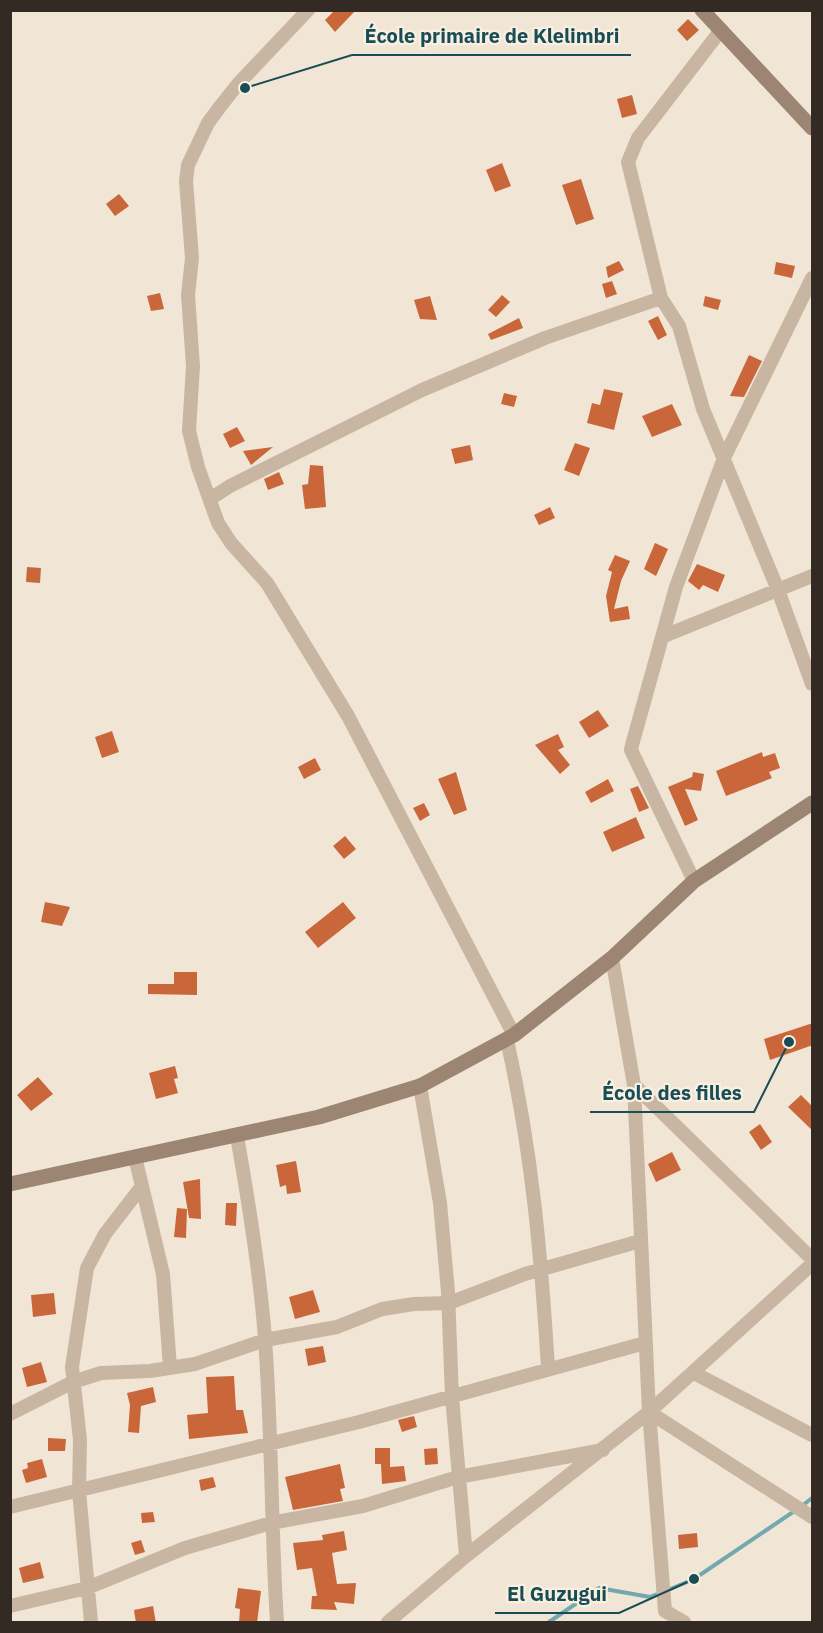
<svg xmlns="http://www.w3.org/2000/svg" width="823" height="1633" viewBox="0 0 823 1633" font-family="'IBM Plex Sans',sans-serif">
	<rect width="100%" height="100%" fill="#f1e6d5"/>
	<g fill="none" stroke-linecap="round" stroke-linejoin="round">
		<path stroke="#74a8af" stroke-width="4" d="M802 1506 812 1498
			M668 1590 694 1579 796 1510
			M549 1622 599 1588 650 1597 661 1593"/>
	</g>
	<path fill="#c9673b" d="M335 10H356L335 32 325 20Z
		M688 19 699 30 687 41 677 30Z
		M632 95 637 114 622 118 617 99Z
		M502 163 511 186 495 192 486 170Z
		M581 179 594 219 576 225 562 185Z
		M119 194 129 206 115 216 106 204Z
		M619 261 624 270 608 278 606 267Z
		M776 262 795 266 792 278 774 274Z
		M612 281 617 294 606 298 602 284Z
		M160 293 164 309 151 311 147 296Z
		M502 295 510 302 496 317 488 310Z
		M430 296 437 320 420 319 414 300Z
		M705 296 721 300 718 310 703 306Z
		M658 316 667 335 658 340 648 321Z
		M519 318 523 328 491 340 488 334Z
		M749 355 762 361 744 397 730 396Z
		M604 389 623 393 614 430 587 423 592 403 600 405Z
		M504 393 517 396 514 407 501 404Z
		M672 404 682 425 652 437 642 416Z
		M237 427 245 441 230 448 223 434Z
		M575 443 590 448 579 476 564 470Z
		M470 445 473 460 455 464 451 449Z
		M273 447 251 465 243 451Z
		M310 465 323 466 326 507 305 509 302 485 308 484Z
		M279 472 284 484 268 490 264 479Z
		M550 507 555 518 539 525 534 515Z
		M655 543 668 549 656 576 644 569Z
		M615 555 630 561 621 581 614 609 628 606 630 619 610 622 606 596 612 572 608 570Z
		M697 564 725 575 718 592 703 585 699 590 688 581Z
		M27 567 41 568 40 583 26 582Z
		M598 710 609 726 589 738 579 722Z
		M112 731 119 752 102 758 95 737Z
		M558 734 564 747 558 750 570 765 560 774 535 745Z
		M762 752 763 757 775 753 780 768 769 772 772 778 726 796 716 771Z
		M315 758 321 770 304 779 298 767Z
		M456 772 467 810 454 815 438 779Z
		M693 772 704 774 701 791 685 789 698 820 685 826 668 787 692 777Z
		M608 779 614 791 591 803 585 792Z
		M638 786 649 808 639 812 630 789Z
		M424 803 430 815 420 821 413 808Z
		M636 817 645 838 612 852 603 832Z
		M345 836 356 849 344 859 333 846Z
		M45 902 70 907 62 926 41 922Z
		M343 902 356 918 318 948 305 932Z
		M174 972H197V995L148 994V984H174Z
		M813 1023V1045L770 1060 764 1039Z
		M175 1066 178 1078 174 1079 178 1093 156 1099 149 1073Z
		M38 1077 53 1094 31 1111 17 1095Z
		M801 1095 813 1107V1131L788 1107Z
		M760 1124 772 1142 761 1150 749 1132Z
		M672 1152 681 1170 656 1182 648 1164Z
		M296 1161 301 1192 287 1194 286 1185 280 1187 276 1165Z
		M200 1179 201 1219 189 1218 183 1182Z
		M226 1203H237L236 1226 225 1225Z
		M177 1208 187 1209 186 1238 174 1237Z
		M313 1290 320 1312 295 1319 289 1297Z
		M54 1293 56 1314 33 1317 31 1295Z
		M323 1346 326 1362 308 1366 305 1349Z
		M41 1362 47 1382 27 1387 22 1368Z
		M234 1376 236 1410H243L248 1433 189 1439 187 1415 208 1413 206 1377Z
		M153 1387 156 1402 141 1406 139 1433 128 1432 130 1405 127 1393Z
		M414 1416 417 1427 402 1432 398 1420Z
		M48 1438 66 1439 65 1451H48Z
		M375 1448H390V1467L404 1466 406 1481 382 1484 381 1464H375Z
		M437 1448 438 1464 425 1465 424 1449Z
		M42 1459 47 1477 26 1483 22 1470 28 1468 27 1463Z
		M340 1464 345 1488 340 1489 343 1501 293 1510 285 1477Z
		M213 1477 216 1487 201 1491 199 1480Z
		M153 1512 155 1522 142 1523 141 1513Z
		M344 1531 347 1550 332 1553 337 1584 356 1583 354 1604 334 1602 337 1610 311 1609 312 1596H317L312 1568 297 1570 293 1543 323 1540 322 1535Z
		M697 1533 698 1547 679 1549 678 1535Z
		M141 1540 145 1552 135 1555 131 1543Z
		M40 1562 44 1578 23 1583 19 1568Z
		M238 1588 261 1591 257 1623H239L240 1609 235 1608Z
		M153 1606 156 1623H136L134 1610Z"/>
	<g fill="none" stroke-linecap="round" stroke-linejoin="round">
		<path stroke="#c9b6a2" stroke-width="14" d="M308 10 238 84 219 108 208 123 188 165 186 181 192 258 188 295 193 366 189 431 198 467 218 523 231 543 267 583 348 716 514 1035
			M721 30 638 138 628 162 661 298 679 326 703 409 778 590 812 684
			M210 499 230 486 422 390 545 338 661 298
			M664 636 812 576
			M694 881 631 750 632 745 676 587 724 458 812 278
			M612 958 634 1085 649 1412 665 1611 684 1622
			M507 1040C532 1151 541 1254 548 1368
			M634 1085 812 1259
			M420 1086 440 1203 448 1292 452 1397 466 1556
			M237 1136C249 1204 260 1271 265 1339 272 1434 271 1528 277 1622
			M135 1157 163 1274 170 1367
			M694 1373 812 1435
			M649 1412 812 1517
			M10 1414 73 1382 101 1373 150 1371 195 1364 265 1340 337 1327 382 1309 414 1304 449 1303 525 1274 640 1241
			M10 1507 359 1422 645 1343
			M10 1606 87 1588 185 1548 271 1523 363 1506 458 1477 603 1450
			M91 1622 79 1491 80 1440 72 1367 87 1268 105 1234 142 1186
			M388 1622 466 1556 649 1412 812 1264"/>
		<path stroke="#9c8573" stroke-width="15" d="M702 10 812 128
			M10 1184 319 1117 420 1086 514 1035 612 958 694 881 812 803"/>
	</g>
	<path fill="none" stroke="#194d55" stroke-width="2" d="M245 88L352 55H631M789 1042L754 1112H590M694 1579L619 1613H495"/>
	<g fill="#194d55" stroke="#f9f0e1" stroke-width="2">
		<circle cx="245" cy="88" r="6"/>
		<circle cx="789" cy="1042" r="6"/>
		<circle cx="694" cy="1579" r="6"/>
	</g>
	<g font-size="20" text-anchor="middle" font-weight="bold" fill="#194d55" stroke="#f9f0e1" stroke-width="4.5" stroke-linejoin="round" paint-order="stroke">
		<text x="492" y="43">École primaire de Klelimbri</text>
		<text x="672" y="1100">École des filles</text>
		<text x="557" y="1601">El Guzugui</text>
	</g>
	<rect width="823" height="1633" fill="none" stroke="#332a24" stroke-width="24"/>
</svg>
